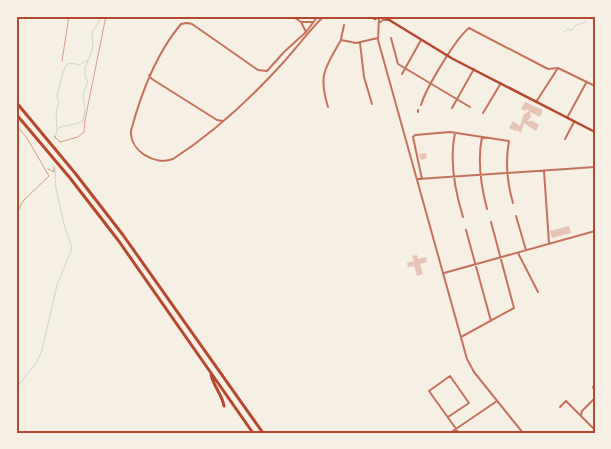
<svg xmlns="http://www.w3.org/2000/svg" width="611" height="449" viewBox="0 0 611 449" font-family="'Nunito Sans',sans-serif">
	<rect width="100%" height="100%" fill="#f6efe4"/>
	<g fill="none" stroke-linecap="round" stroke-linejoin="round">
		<path stroke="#c9d6d2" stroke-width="1" d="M587 17 588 16
			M564 32 568 29 572 30 576 25 583 23 586 21
			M57 129 56 111 59 103 57 96 63 72 67 64 71 63 79 65 88 60
			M55 139 57 129C65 124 74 126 83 121L85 110 83 94 88 82 85 76V68L93 48 92 33 102 16
			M16 388 37 362 42 350 57 285 72 248 65 228 56 189 55 169"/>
	</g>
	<path fill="#e6c5b7" d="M525 102 543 110 540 117 530 112 531 117 527 121H533L539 125 536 131 524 123 521 133 517 130 516 131 509 128 513 121 520 126 524 114 528 112 529 110 527 109 526 111 521 109Z
		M426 153 427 158 421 160 419 154Z
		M569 226 571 233 552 238 550 231Z
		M417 255 418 259 426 257 427 262 420 264 423 274 417 276 414 266 408 267 407 263 414 261 412 256Z"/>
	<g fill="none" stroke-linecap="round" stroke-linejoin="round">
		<path stroke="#b5482f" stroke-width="0.5" d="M62 61 69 16
			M16 125 27 138 49 176 23 201 16 215
			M54 136 60 142 78 137 84 132 85 120 106 16
			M48 169 54 172V167"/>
		<path stroke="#c5725c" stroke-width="2" d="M292 16 301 22 306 32
			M318 16 306 32 284 52 267 71 258 70 192 24 187 23 181 24C155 55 141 93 131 131 130 151 155 166 173 159 213 133 249 100 281 65 295 50 307 33 322 18L340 16
			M301 22H313
			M391 38 398 64 470 107
			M341 39 344 25
			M360 43 364 77 372 104
			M402 74 421 40
			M149 75 152 79 217 120 223 121
			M536 102 558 68
			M421 105C426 88 456 38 469 28L548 69 558 68 595 86
			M328 107C318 75 325 68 341 40L356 43 378 38
			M452 108 474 69
			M418 112V110
			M483 113 501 83
			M567 118 586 83
			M455 133C449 161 455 191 463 217
			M482 137C477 161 481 186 487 209
			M565 139 574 122
			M544 171 549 243
			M418 179 595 167
			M422 179 413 137 415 135 450 132 509 141C505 162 507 182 513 203
			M516 216 526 250
			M466 230 491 321
			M518 253 538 292
			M444 273 595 231
			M461 337 514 308 491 222
			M595 385 593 387 595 392
			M560 407 566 401 595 430
			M581 415 582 411 595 398
			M448 417 469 403 450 376 429 391 459 433
			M450 433 497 401"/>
		<path stroke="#c5725c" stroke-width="2" d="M379 17 378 40 467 359 474 372 523 433
			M379 23 383 20H388"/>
		<path stroke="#b5482f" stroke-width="2.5" d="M371 16 375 19 379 17 386 18 453 59 595 132"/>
		<path stroke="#b5482f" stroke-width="3" d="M16 102 75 173 123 235 263 433
			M16 114 70 178 118 240 253 433
			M211 374C213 386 222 394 224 406"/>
	</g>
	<rect width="611" height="449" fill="none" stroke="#f6efe4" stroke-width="35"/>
	<rect x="18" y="18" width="576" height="414" fill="none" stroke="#b5482f" stroke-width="2"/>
</svg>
